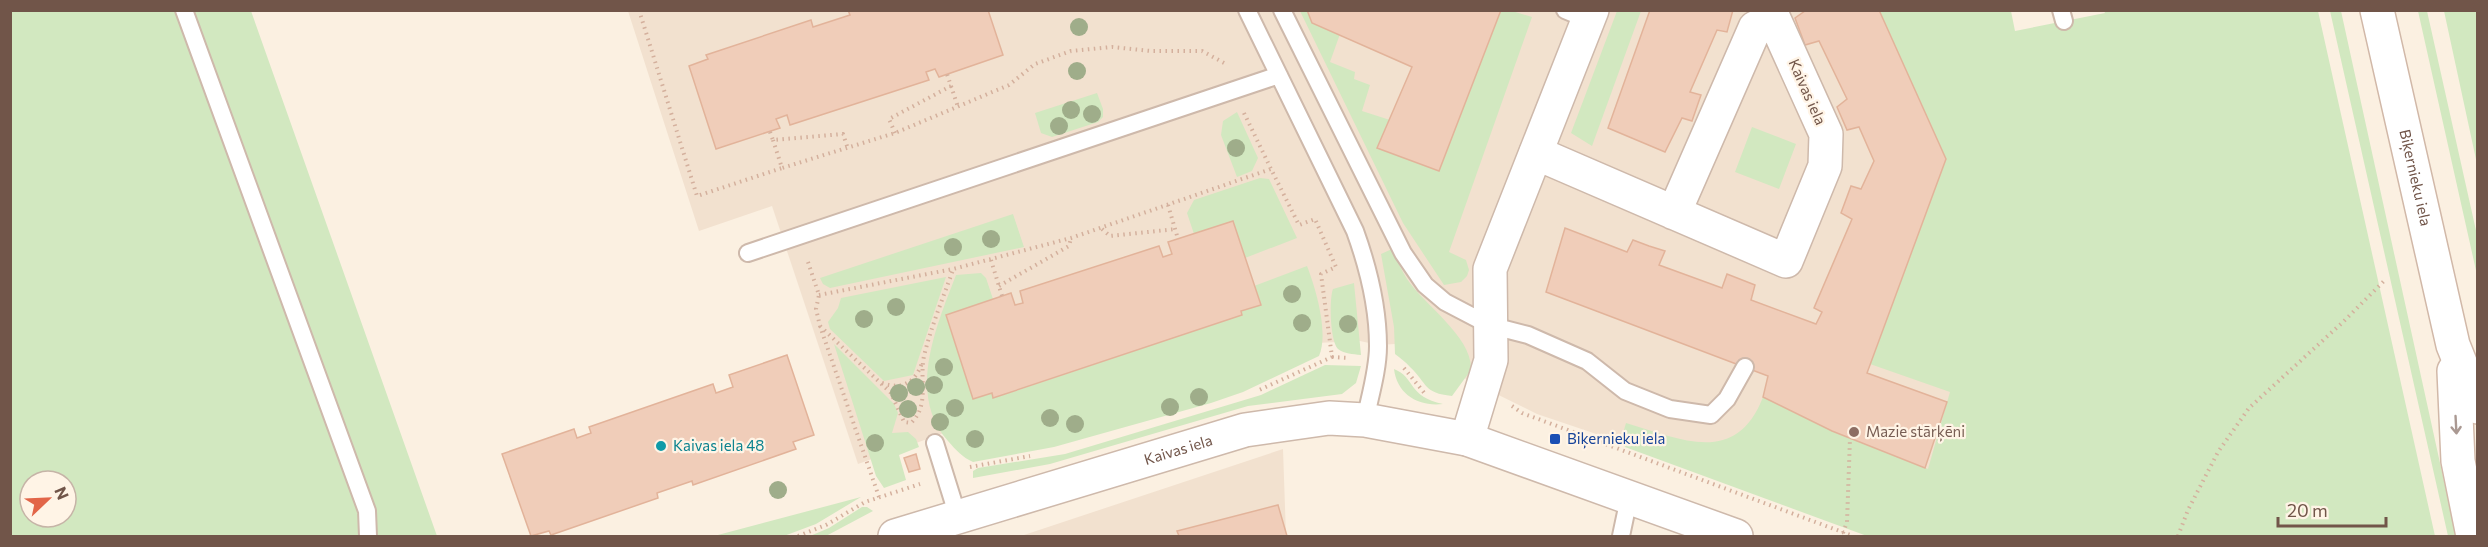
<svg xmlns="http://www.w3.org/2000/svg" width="2488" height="547" viewBox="0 0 2488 547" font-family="Commissioner,sans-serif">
	<rect width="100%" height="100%" fill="#fbf0e1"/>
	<path fill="#f2e1cf" d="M628 11H1955L2180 516 1780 496 1537 414 1395 344 1378 345 1360 341 1316 343 941 434 858 464 772 206 699 231Z
		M1283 449 1286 536H1021Z"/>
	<path fill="#d2e8c0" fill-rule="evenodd" d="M10 11H251L437 536H11ZM30 481H66V517H30Z
		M1300 11H1307L1312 23 1340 34 1330 62 1355 72 1354 79 1370 85 1362 111 1390 120 1378 148 1438 171 1501 11H1512L1532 17 1449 252 1466 260 1469 270 1467 276 1461 282 1444 285 1403 223Z
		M1617 11H1641L1592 146 1571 133Z
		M1879 11H2011L2015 31 2105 13 2104 11H2318L2435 536H1867L1625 447 1621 440 1626 423C1681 439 1736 467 1763 397L1832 431 1928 469 1950 392 1870 364 1946 159Z
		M2330 11H2341L2456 536H2448Z
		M2418 11H2427L2477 235V275Z
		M2444 11H2477V164Z
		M1097 93 1103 109V117L1098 122 1052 137 1041 133 1035 113Z
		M1237 112 1258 158 1252 171 1237 177 1221 135 1223 121Z
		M1752 127 1796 144 1779 189 1735 172Z
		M1260 178 1269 179 1297 238 1245 258 1194 234 1187 213 1194 200Z
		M1013 214 1024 247 830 288 823 284 820 278Z
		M1392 249C1397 259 1401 270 1407 279 1424 305 1473 337 1471 370L1452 396C1423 393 1428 384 1410 367 1406 362 1400 358 1395 354L1394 327 1381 254Z
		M1307 266C1316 289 1329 333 1319 356L1243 392 1211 403 1054 447 973 462C962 457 956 450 948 441 906 394 937 325 956 275L981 273 986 278 993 299 946 316 974 399 992 393 994 398 1242 315 1241 311 1261 304 1254 286Z
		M946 277 913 375 884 381 830 329 828 322 838 308 841 298Z
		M1354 283 1361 355C1352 354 1345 354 1338 349 1330 341 1329 299 1333 289Z
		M834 344 894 404 898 413 892 433 908 432 916 439 919 447 899 455 906 480 884 488 876 476Z
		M1325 365 1361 366 1356 383 1342 394 1248 406 1050 464 973 478V471L978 468 1065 454 1261 395Z
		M1394 369C1415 377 1408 397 1443 404 1418 407 1397 394 1394 369Z
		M861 497 816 524 784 536H714Z
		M862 507H867L873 511 826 536H810L829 528Z"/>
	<path fill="#f0cdb9" stroke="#e2b39a" stroke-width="1.5" d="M848 10H988L1003 55 939 77 935 69 926 72 929 80 790 125 787 115 776 119 780 128 716 149 689 66 708 59 706 55 811 20 813 27 850 15Z
		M1307 10H1501L1439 171 1377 148 1412 67 1312 23Z
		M1650 10H1733L1727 32 1717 30 1690 92 1701 95 1692 121 1682 118 1665 152 1608 128Z
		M1879 10 1946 159 1867 373 1947 402 1925 468 1832 431 1763 397 1768 376 1546 292 1565 228 1627 252 1633 240 1649 246 1665 251 1659 265 1722 288 1727 274 1755 285 1751 300 1816 324 1822 312 1814 308 1852 219 1841 213 1851 186 1861 189 1874 161 1859 127 1847 130 1837 107 1847 99 1819 41 1805 45 1795 18 1805 11Z
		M1233 221 1261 305 1241 311 1242 315 993 398 992 393 973 399 946 315 1011 293 1015 305 1023 303 1020 291 1159 246 1163 257 1172 254 1168 242Z
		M787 355 814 435 793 442 796 449 693 485 692 481 657 493 658 498 551 535 549 531 531 536 502 454 574 429 577 438 591 433 589 427 713 384 716 393 733 387 729 375Z
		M916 454 920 469 909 472 904 458Z
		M1278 505 1287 536H1179L1177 531Z"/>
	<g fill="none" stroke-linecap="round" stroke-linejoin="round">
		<defs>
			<path id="lane" d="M184 10 367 511 368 536
				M1247 10 1355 231C1368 267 1378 306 1378 346 1378 370 1370 396 1365 420
				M1282 10 1403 253 1425 285 1445 302 1489 325 1528 335 1587 361 1625 391 1670 409 1711 415 1727 399 1745 367
				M1565 10 1589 20
				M2061 10 2064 21
				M748 253 1279 75
				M935 443 958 517
				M1621 536 1629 498"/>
			<g id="street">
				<path d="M1536 153 1786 261 1825 166 1826 134 1774 19 1755 28 1674 213"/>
				<path d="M1467 439 1491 360 1490 269 1592 10"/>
				<path id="s1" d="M895 536 1245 430 1329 418 1365 420 1467 439 1736 536"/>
			</g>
			<g id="secondary">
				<path id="s2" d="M2377 10 2453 345 2478 407"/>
				<path d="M2454 371 2458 461 2473 536"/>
			</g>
		</defs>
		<use href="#lane" stroke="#ceb9ab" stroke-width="20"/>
		<use href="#street" stroke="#ceb9ab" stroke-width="36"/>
		<use href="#secondary" stroke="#d1b8a8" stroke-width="36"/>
		<path stroke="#d4b09d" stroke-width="4" stroke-dasharray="1.5 4.5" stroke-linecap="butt" d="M639 10 697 196 782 168
			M951 86 958 107
			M1244 113 1271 169
			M770 132 773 140 843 134 848 149
			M895 133 889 119 951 86 947 74
			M773 140 782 168 895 133 1009 85 1035 64 1071 51 1112 47 1151 51H1202L1226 64
			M1168 205 1178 239
			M1102 229 1110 236 1176 229
			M991 260 1002 296
			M808 262 819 295 816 309 820 326 879 497
			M999 286 1069 246 1071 238
			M819 295 953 269 1071 238 1271 169 1299 225 1315 219 1336 267 1321 274 1332 357 1259 390
			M820 326 891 393 904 422 911 423C930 405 919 380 924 356 931 327 943 298 953 270
			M1332 357 1350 358
			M1404 368 1426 395
			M882 383C902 390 915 383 922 363
			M1512 406 1522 413 1853 536
			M970 467 1030 456
			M1843 533 1847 522 1850 438
			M798 536 826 525 865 502 920 484
			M2178 536 2188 510 2218 452 2249 408 2343 322 2386 279"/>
		<use href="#lane" stroke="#fff" stroke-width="16"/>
		<use href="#street" stroke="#fff" stroke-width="33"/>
		<use href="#secondary" stroke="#fff" stroke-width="33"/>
	</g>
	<g fill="#9fad8a">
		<circle cx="1079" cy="27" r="9"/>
		<circle cx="1077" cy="71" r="9"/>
		<circle cx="1071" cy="110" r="9"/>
		<circle cx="1092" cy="114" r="9"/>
		<circle cx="1059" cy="126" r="9"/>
		<circle cx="1236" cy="148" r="9"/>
		<circle cx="991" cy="239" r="9"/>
		<circle cx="953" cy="247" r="9"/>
		<circle cx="1292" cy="294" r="9"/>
		<circle cx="896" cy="307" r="9"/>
		<circle cx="864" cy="319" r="9"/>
		<circle cx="1302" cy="323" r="9"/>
		<circle cx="1348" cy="324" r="9"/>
		<circle cx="944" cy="367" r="9"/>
		<circle cx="934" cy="385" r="9"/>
		<circle cx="916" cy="387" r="9"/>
		<circle cx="899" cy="393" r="9"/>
		<circle cx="1199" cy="397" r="9"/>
		<circle cx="1170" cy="407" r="9"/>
		<circle cx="955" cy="408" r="9"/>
		<circle cx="908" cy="409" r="9"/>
		<circle cx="1050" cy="418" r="9"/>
		<circle cx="940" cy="422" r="9"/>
		<circle cx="1075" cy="424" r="9"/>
		<circle cx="975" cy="439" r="9"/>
		<circle cx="875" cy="443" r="9"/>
		<circle cx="778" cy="490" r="9"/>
	</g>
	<defs><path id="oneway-shaft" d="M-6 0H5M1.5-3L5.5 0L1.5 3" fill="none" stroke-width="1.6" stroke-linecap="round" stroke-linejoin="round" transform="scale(1.5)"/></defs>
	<use stroke="#aa9992" href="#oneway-shaft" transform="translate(2456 425) rotate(87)"/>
	<circle fill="#8d6e63" stroke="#fff4e6" stroke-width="2" cx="1854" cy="432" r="6"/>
	<rect fill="#1a4fb4" stroke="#fff4e6" stroke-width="2" x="1549" y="433" width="12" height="12" rx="3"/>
	<circle fill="#0f9aa8" stroke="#fff4e6" stroke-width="2" cx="661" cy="446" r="6"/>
	<g text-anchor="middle" stroke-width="4.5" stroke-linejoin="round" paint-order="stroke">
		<g font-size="15" fill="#715549" stroke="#fff4e6">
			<text transform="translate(1807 92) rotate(66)" y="5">Kaivas iela</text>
			<text dy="5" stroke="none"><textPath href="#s2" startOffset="172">Biķernieku iela</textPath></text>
			<text dy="5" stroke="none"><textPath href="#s1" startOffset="296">Kaivas iela</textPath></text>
		</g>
		<g font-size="15" fill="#785e54" stroke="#fff4e6" text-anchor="start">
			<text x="1866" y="437">Mazie stārķēni</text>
		</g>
		<g font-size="15" fill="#164399" stroke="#fff4e6" text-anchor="start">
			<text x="1567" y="444">Biķernieku iela</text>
		</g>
		<g font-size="15" fill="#0d838f" stroke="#fff4e6" text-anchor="start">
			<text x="673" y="451">Kaivas iela 48</text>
		</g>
	</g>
	<rect width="2488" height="547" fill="none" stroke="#715549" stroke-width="24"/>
	<g transform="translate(48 499) rotate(67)"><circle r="28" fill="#fff4e6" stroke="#c6b4a7" stroke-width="1.5"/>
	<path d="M0-4.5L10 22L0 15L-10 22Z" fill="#e26548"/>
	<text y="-9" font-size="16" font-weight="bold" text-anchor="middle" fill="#715549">N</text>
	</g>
	<path d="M2278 517v9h108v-9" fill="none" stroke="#715549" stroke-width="3"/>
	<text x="2287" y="517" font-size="18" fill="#715549" stroke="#fff4e6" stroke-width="4.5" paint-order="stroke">20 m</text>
</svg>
